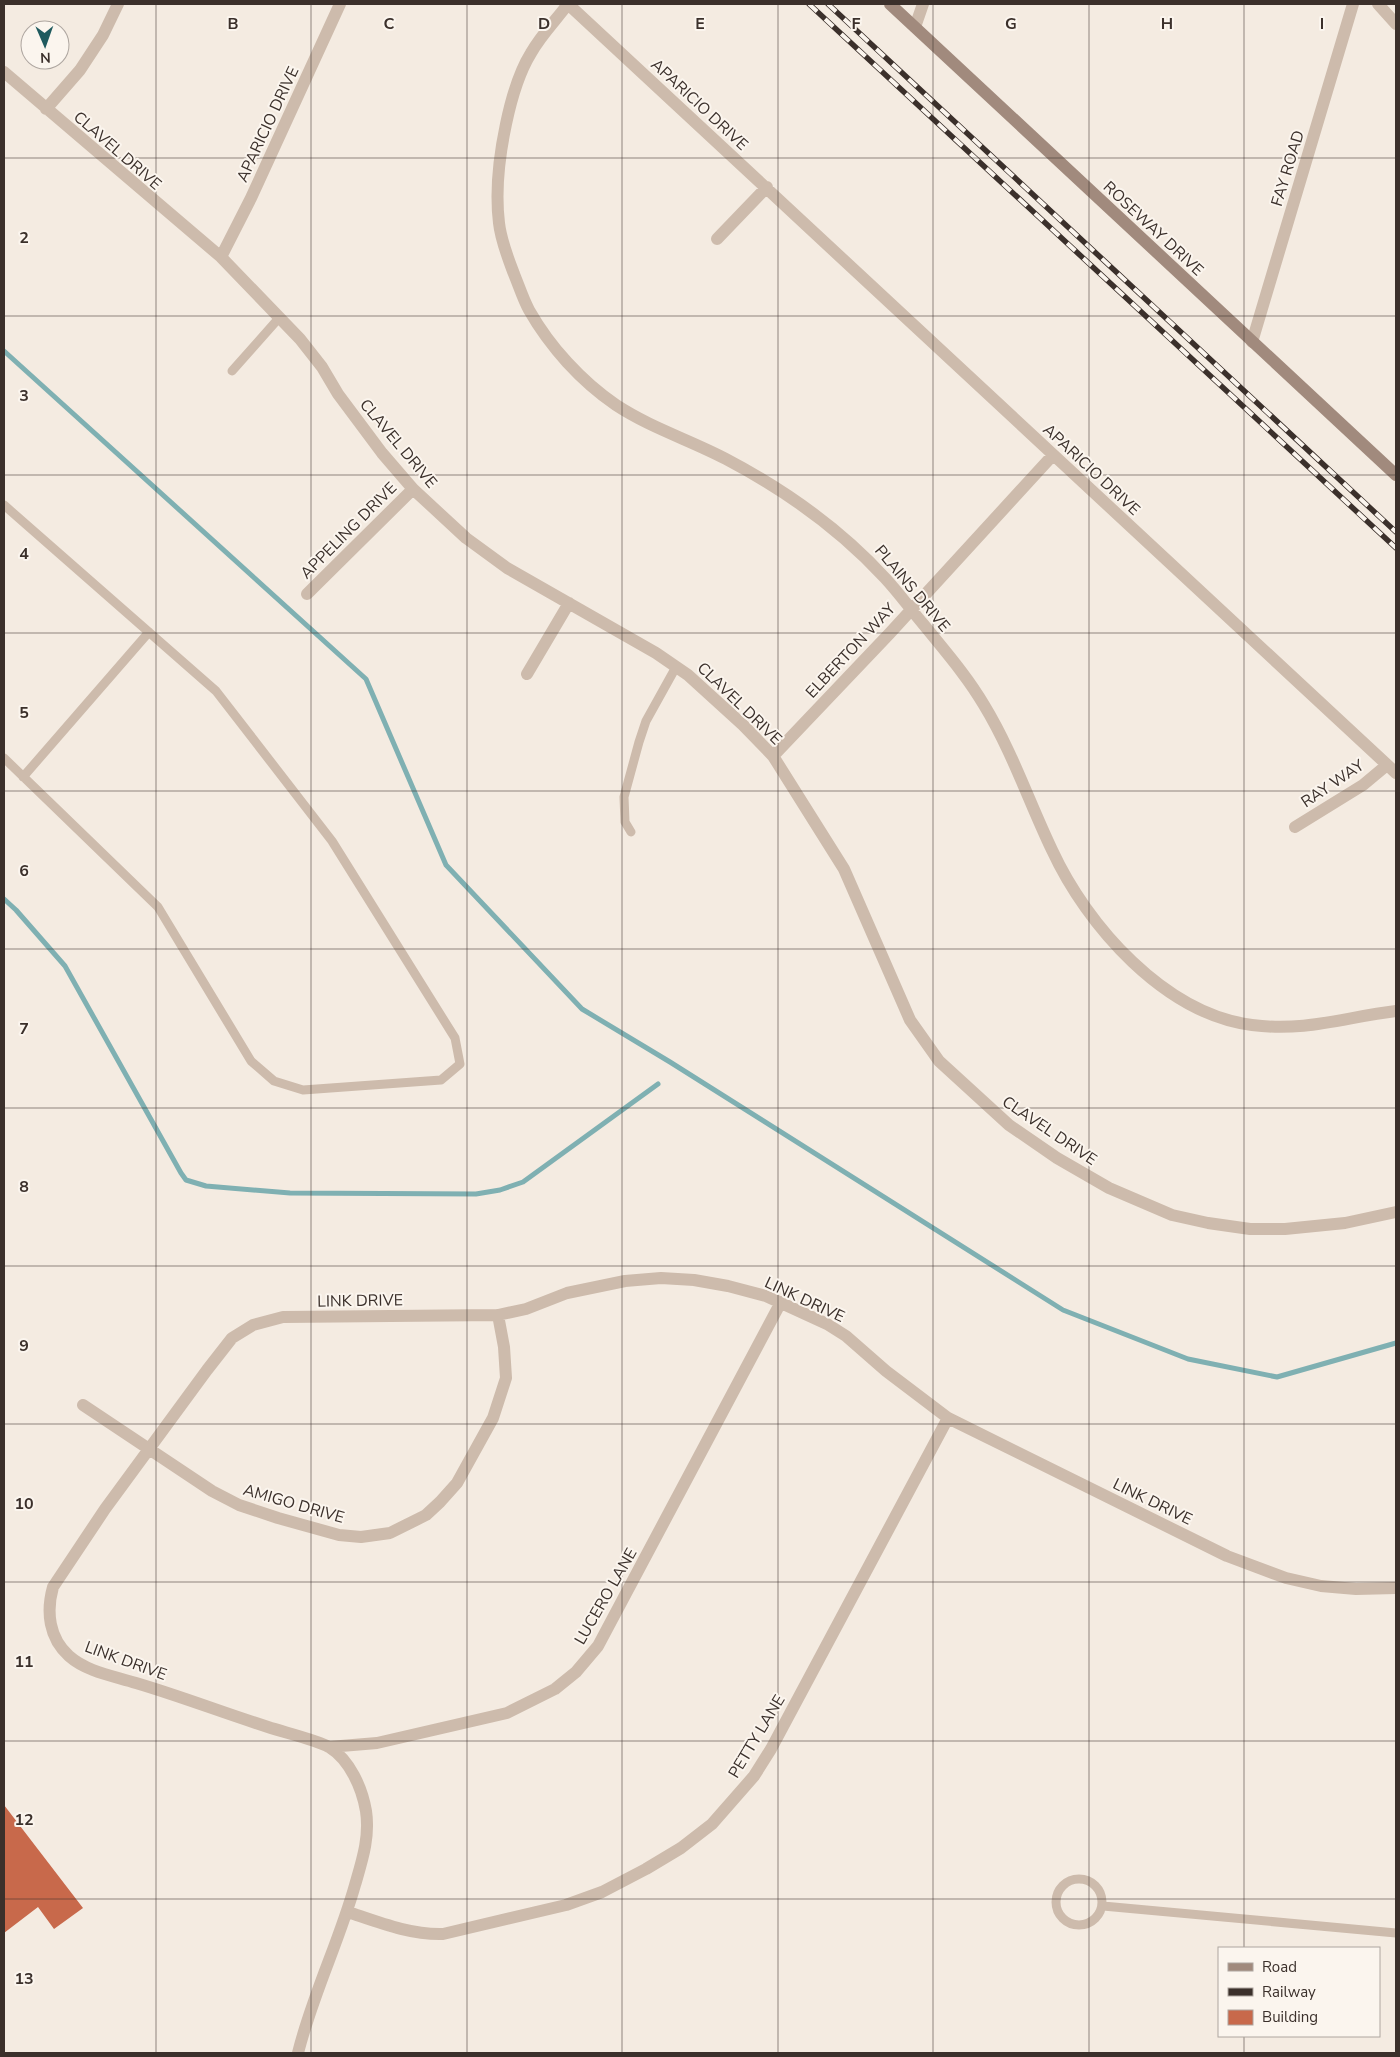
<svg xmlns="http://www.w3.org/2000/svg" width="1400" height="2057" viewBox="0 0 1400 2057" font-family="'Nunito Sans',sans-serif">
	<rect width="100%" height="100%" fill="#f4ebe1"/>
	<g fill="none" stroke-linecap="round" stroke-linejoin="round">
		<path stroke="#7fb0b2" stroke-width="5" d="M4 351 366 679 446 865 582 1009 670 1062 1063 1310 1188 1359 1277 1377 1396 1343
			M4 899 16 910 65 966 181 1173 186 1180 206 1186 290 1193 476 1194 500 1190 523 1182 658 1084"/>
	</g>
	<path fill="#c8694b" d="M4 1805 83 1908 54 1929 38 1907 4 1933Z"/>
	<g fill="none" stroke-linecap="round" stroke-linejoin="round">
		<path stroke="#cdbbac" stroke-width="9" d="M232 371 279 318
			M4 505 216 691 332 841 455 1038 460 1064 441 1080 303 1090 274 1081 251 1061 158 907 4 758
			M23 777 149 632
			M631 832 625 822 624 797 639 742 646 721 676 667
			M1056 1902a23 23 0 1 1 46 0a23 23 0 1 1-46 0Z
			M1103 1906 1396 1933"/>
		<path stroke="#cdbbac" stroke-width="12" d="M1378 4 1396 24
			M915 27 923 4
			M4 72 221 257 300 339 322 367 338 394 382 453 413 489 466 538 507 568 656 653 688 675 743 725 773 756 844 869 910 1020 939 1061 1009 1125 1057 1158 1109 1188 1172 1215 1208 1223 1250 1229H1285L1345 1223 1396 1212
			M46 109 80 70 103 35 118 4
			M717 239 767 187
			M221 257 251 198 340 4
			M1252 342 1353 4
			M307 594 413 489
			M527 674 569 603
			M773 756 890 633 1053 455
			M1396 773 568 4C556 20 541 35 531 53 518 74 511 100 506 124 499 157 495 190 499 223 501 241 508 258 514 274 519 286 523 299 529 310 550 347 581 381 616 405 651 428 690 440 726 459 785 490 840 529 885 578 899 593 911 610 924 625 945 651 967 676 984 705 1012 751 1029 802 1052 850 1087 926 1165 1014 1252 1025 1306 1032 1345 1017 1396 1011
			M1295 827 1363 785 1387 765
			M83 1405 212 1491 239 1505 278 1518 339 1535 361 1537 390 1533 426 1515 440 1502 457 1483 493 1418 506 1378 504 1347 498 1315
			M329 1747 377 1743 507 1713 555 1689 576 1672 598 1646 781 1302
			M348 1912C378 1922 410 1935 443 1934L566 1905 602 1892 646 1869 681 1848 712 1824 754 1776 771 1749 948 1418
			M298 2053C312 1996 339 1942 355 1885 362 1861 370 1837 366 1811 362 1788 350 1760 329 1747 317 1740 283 1732 268 1727 224 1713 180 1696 136 1683 114 1676 87 1672 69 1656 49 1638 46 1612 53 1587L105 1509 207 1370 232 1338 253 1325 283 1317 498 1315 526 1309 567 1293 625 1281 661 1278 694 1280 728 1286 766 1296 827 1324 846 1336 886 1371 948 1418 1227 1556 1286 1578 1321 1586 1356 1589 1396 1588"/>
		<path stroke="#a18a7d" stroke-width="12" d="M890 4 1396 475"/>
		<defs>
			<path id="rail" d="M809 4 1396 548
				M828 4 1396 532"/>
		</defs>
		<use href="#rail" stroke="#3b302b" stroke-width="5.5"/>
		<use href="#rail" stroke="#fbf5ee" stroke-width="4" stroke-dasharray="11" stroke-linecap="butt"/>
	</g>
	<path fill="none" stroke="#3b302b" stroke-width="1" stroke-opacity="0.55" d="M156 4V2053M311 4V2053M467 4V2053M622 4V2053M778 4V2053M933 4V2053M1089 4V2053M1244 4V1948M4 158H1396M4 316H1396M4 475H1396M4 633H1396M4 791H1396M4 949H1396M4 1108H1396M4 1266H1396M4 1424H1396M4 1582H1396M4 1741H1396M4 1899H1396M1244 2036V2053"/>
	<g text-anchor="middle" stroke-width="4" stroke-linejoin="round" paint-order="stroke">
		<g font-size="16" fill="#3b302b" stroke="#fbf5ee">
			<text transform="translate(700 104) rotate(43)" y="6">APARICIO DRIVE</text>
			<text transform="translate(267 124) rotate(-65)" y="6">APARICIO DRIVE</text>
			<text transform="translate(118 150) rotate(41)" y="6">CLAVEL DRIVE</text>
			<text transform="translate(1287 168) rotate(-73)" y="6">FAY ROAD</text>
			<text transform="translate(1154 228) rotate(43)" y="6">ROSEWAY DRIVE</text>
			<text transform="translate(399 443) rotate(50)" y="6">CLAVEL DRIVE</text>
			<text transform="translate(1092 469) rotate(43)" y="6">APARICIO DRIVE</text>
			<text transform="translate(348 530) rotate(-45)" y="6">APPELING DRIVE</text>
			<text transform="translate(913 588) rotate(50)" y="6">PLAINS DRIVE</text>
			<text transform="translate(850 650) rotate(-47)" y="6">ELBERTON WAY</text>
			<text transform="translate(740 703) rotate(44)" y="6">CLAVEL DRIVE</text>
			<text transform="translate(1332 783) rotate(-34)" y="6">RAY WAY</text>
			<text transform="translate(1050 1130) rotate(34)" y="6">CLAVEL DRIVE</text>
			<text transform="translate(805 1299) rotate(25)" y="6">LINK DRIVE</text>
			<text transform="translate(360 1300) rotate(-1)" y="6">LINK DRIVE</text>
			<text transform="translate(1153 1501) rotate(26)" y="6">LINK DRIVE</text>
			<text transform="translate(294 1503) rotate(16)" y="6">AMIGO DRIVE</text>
			<text transform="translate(605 1596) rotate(-60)" y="6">LUCERO LANE</text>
			<text transform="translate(126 1660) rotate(20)" y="6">LINK DRIVE</text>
			<text transform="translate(756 1736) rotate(-59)" y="6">PETTY LANE</text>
		</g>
	</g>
	<g font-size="16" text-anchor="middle" font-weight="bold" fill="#3b302b" stroke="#fbf5ee" stroke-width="4" stroke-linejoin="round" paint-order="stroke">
		<text x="233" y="29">B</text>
		<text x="389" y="29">C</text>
		<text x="544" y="29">D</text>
		<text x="700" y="29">E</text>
		<text x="856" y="29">F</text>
		<text x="1011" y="29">G</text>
		<text x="1167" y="29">H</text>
		<text x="1322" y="29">I</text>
		<text x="24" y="243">2</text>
		<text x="24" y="401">3</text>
		<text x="24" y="559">4</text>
		<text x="24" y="718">5</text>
		<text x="24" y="876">6</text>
		<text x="24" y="1034">7</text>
		<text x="24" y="1192">8</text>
		<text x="24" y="1351">9</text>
		<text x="24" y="1509">10</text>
		<text x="24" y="1667">11</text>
		<text x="24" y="1825">12</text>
		<text x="24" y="1984">13</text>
	</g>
	<rect width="1400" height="2057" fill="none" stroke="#3b302b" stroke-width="10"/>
	<rect x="1218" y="1947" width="162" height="90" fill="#fbf5ee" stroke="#aea6a0"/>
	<rect x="1228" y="1963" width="25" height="8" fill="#a18a7d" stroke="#aea6a0"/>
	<text x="1262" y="1972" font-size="15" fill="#3b302b">Road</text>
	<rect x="1228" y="1988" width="25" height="8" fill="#3b302b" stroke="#aea6a0"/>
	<text x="1262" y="1997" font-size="15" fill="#3b302b">Railway</text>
	<rect x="1228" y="2010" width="25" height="15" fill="#c8694b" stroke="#aea6a0"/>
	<text x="1262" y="2022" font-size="15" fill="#3b302b">Building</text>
	<g transform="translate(45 45) rotate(178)"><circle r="24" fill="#fbf5ee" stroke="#aea6a0"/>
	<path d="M0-4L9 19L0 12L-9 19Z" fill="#1f5a5e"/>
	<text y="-8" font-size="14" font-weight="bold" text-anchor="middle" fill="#3b302b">N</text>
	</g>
</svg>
